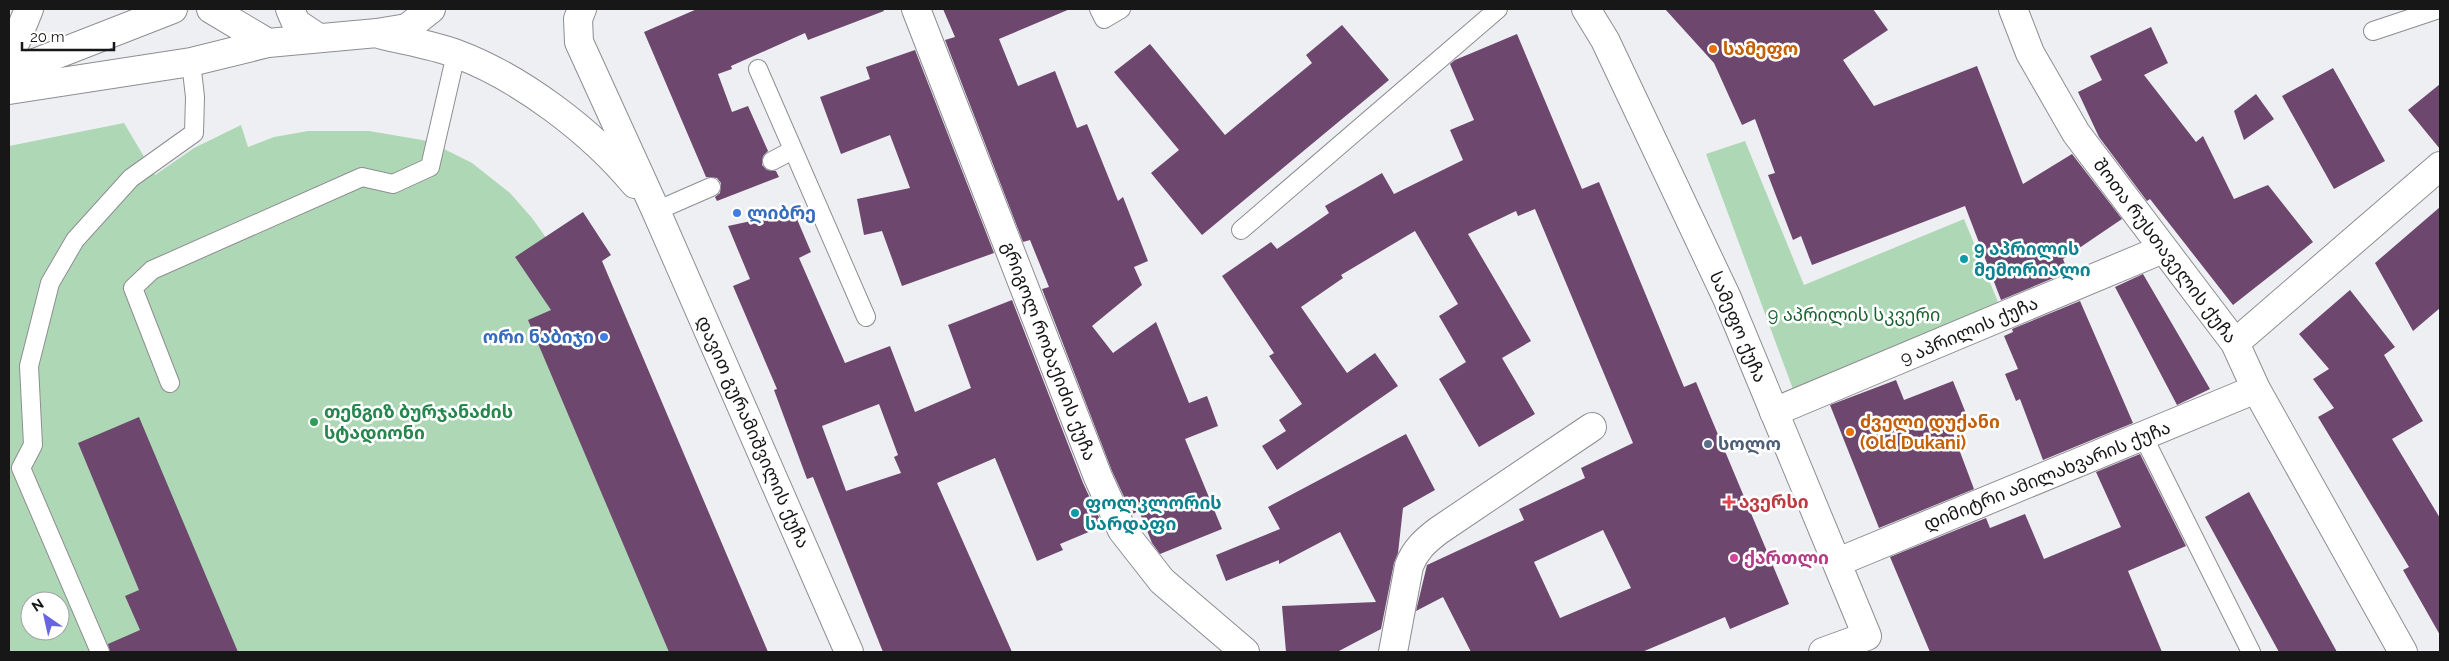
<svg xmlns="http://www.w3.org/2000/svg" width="2449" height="661" viewBox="0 0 2449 661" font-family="Raleway,'Noto Sans Georgian',sans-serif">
	<rect width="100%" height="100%" fill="#eeeff3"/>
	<path fill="#aed8b5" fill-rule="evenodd" d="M124 123 155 175 194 148 241 125 248 147 274 137 308 131H369L428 141 472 163 510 193 532 218 552 246 574 315 718 652H9V146ZM30 601H60V631H30Z
		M1745 141 1804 285 1964 219 2000 307 1794 392 1706 154Z"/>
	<path fill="#6d476e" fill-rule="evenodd" d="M697 9H883L884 11 808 40 805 33 731 66 732 69 718 74 732 112 748 106 768 151 763 156 762 165 767 170 776 171 779 177 717 201 715 197 720 193 721 183 717 178 706 177 644 32Z
		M943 9H1070L999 39 1018 86 1055 71 1077 128 1087 124 1118 201 1123 197 1148 261 1134 267 1142 285 1092 326 1113 353 1156 322 1189 403 1207 396 1218 426 1185 439 1222 529 1160 554 1152 543 1139 511 1132 514 1112 471 1042 289 1049 287 1030 240 1023 242 945 40 955 37Z
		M1665 9H1873L1888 30 1843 60 1874 106 1977 66 2023 184 2072 154 2122 219 2063 259 2068 272 2001 300 1965 206 1812 265 1801 236 1793 240 1768 175 1775 173 1755 119 1742 125 1714 63Z
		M1342 25 1389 80 1202 235 1151 173 1179 150 1114 72 1150 44 1225 135 1312 63 1306 55Z
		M2151 27 2168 63 2144 75 2196 142 2203 136 2234 199 2268 185 2313 242 2233 305 2150 199 2147 201 2099 137 2078 92 2102 80 2090 56Z
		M1517 34 1582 189 1599 182 1684 387 1696 382 1789 604 1730 629 1725 617 1642 652H1471L1443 597 1416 611 1427 565 1524 520 1519 509 1585 478 1581 468 1633 443 1535 209 1518 216 1516 211 1468 234 1531 341 1502 358 1535 414 1479 447 1439 379 1466 362 1439 316 1458 304 1415 231 1341 275 1343 278 1301 307 1347 373 1375 353 1398 386 1277 470 1262 446 1286 431 1279 420 1302 404 1269 356 1274 353 1222 276 1271 242 1277 249 1329 213 1325 206 1382 173 1394 194 1463 160 1450 130 1474 120 1450 64 1455 60ZM1603 530 1631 588 1560 618 1534 562Z
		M915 50 994 253 902 286 882 231 864 235 857 199 910 188 890 135 841 154 820 97 870 79 866 67Z
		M2333 68 2385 161 2334 189 2282 96Z
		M2440 84V149L2408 110Z
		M2256 94 2274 119 2244 140 2234 111Z
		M2440 207V308L2413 331 2375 263Z
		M583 212 611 255 602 261 768 652H669L528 320 551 310 515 257Z
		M794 212 811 252 799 258 845 363 890 346 915 412 971 388 948 325 1012 300 1083 483 1103 526 1060 544 1063 550 1037 561 995 458 937 483 1012 652H883L813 477 807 479 774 390 777 389 733 286 750 279 728 226ZM879 404 898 455 894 457 901 473 846 491 822 426Z
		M2143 274 2210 389 2177 405 2115 287Z
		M2350 290 2395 347 2384 355 2423 421 2392 439 2440 518V635L2403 570 2409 567 2318 417 2334 408 2313 379 2329 369 2299 334Z
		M2080 301 2133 423 2043 460 2020 399 2016 401 2005 374 2018 369 2004 336 2013 332 2012 329Z
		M1896 380 1904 400 1953 381 1969 421 1951 428 1974 489 1879 528 1830 405Z
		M139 417 238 652H110L108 644 140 630 125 596 139 590 78 443Z
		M1406 434 1435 490 1403 508 1398 553 1394 563 1381 629 1337 652H1286L1282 606 1376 602 1340 532 1279 564V560L1226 581 1216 555 1280 529 1268 507Z
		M2140 454 2186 546 2128 571 2162 652H1930L1890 557 1986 518 1990 528 2025 514 2044 559 2121 527 2096 472Z
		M2249 492 2337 652H2279L2205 517Z"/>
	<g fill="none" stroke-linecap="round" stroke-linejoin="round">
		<defs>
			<path id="lane" d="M1099 9 1104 19 1121 9
				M2373 31 2439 9
				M758 69 866 317
				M772 161 793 150
				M656 211 711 187
				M1241 230 1498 9
				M170 383 133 288 152 270 362 177 393 184 430 167 456 54
				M2143 436 2251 652
				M100 652 21 468 33 445 29 366 50 283 75 240 131 178 194 133 195 97 191 62"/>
			<path id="street" d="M916 9 1098 477 1122 530 1162 581 1245 652
				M2013 9 2030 53 2076 133 2235 343 2256 389 2403 652
				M2235 343 2440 166
				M1774 412 2163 249
				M1838 562 2256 389
				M1393 652 1409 566C1415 550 1425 541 1438 531L1592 427"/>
			<path id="secondary" d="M211 9 268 43
				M290 9 296 23 317 37
				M582 9 578 19 579 42 656 211 849 652
				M1586 9 1605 40 1727 298 1867 636 1823 652
				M382 35C407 41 433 45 457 54 521 78 591 131 635 184
				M9 48 16 41 29 9
				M9 73 173 9
				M9 90 191 62 268 43 377 33 407 28 431 9"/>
		</defs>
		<use href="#lane" stroke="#8d8e91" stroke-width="20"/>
		<use href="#street" stroke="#8d8e91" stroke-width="30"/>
		<use href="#secondary" stroke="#8d8e91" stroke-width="30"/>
		<use href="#lane" stroke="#fff" stroke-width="18"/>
		<use href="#street" stroke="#fff" stroke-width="28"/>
		<use href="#secondary" stroke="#fff" stroke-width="28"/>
	</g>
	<g fill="#e8710a" stroke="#fff" stroke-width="2">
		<circle cx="1713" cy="49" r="5"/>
		<circle cx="1850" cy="432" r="5"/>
	</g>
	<g fill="#3f7fe0" stroke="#fff" stroke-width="2">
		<circle cx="737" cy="213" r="5"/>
		<circle cx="604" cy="337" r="5"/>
	</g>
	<g fill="#0f9aa8" stroke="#fff" stroke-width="2">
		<circle cx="1964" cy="259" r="5"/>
		<circle cx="1075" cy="513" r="5"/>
	</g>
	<circle fill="#2e9e5b" stroke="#fff" stroke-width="2" cx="314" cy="422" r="5"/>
	<circle fill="#5c6f8a" stroke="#fff" stroke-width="2" cx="1708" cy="444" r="5"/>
	<path fill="#e0444e" stroke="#fff" stroke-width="2" d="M1726.5 494.5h5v5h5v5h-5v5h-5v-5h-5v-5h5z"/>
	<circle fill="#d1479c" stroke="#fff" stroke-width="2" cx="1734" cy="558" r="5"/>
	<g text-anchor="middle" stroke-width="5" stroke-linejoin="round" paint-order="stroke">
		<g font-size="18" font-weight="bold" fill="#c56008" stroke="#fff" text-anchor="start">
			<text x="1723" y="55">სამეფო</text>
			<text x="1860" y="428">ძველი დუქანი<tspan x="1860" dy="21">(Old Dukani)</tspan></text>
		</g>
		<g font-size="18" font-weight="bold" fill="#366cbe" stroke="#fff" text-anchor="start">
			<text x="747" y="219">ლიბრე</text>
			<text x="594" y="343" text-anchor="end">ორი ნაბიჯი</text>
		</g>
		<g font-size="18" font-weight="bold" fill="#0d838f" stroke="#fff" text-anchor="start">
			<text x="1974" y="255">9 აპრილის<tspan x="1974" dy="21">მემორიალი</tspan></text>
			<text x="1085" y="509">ფოლკლორის<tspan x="1085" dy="21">სარდაფი</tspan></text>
		</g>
		<g font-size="18" fill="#171718" stroke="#fff">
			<text transform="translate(2165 251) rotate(53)" y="6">შოთა რუსთაველის ქუჩა</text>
			<text transform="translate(1738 327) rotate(67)" y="6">სამეფო ქუჩა</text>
			<text transform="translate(1969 331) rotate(-23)" y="6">9 აპრილის ქუჩა</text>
			<text transform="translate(1049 351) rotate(69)" y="6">გრიგოლ რობაქიძის ქუჩა</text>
			<text transform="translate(753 432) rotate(66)" y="6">დავით გურამიშვილის ქუჩა</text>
			<text transform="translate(2047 476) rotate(-22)" y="6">დიმიტრი ამილახვარის ქუჩა</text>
		</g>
		<g font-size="18" fill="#1a6331" stroke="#fff">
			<text x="1854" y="321">9 აპრილის სკვერი</text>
		</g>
		<g font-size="18" font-weight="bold" fill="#27864d" stroke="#fff" text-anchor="start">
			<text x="324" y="418">თენგიზ ბურჯანაძის<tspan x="324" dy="21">სტადიონი</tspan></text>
		</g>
		<g font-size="18" font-weight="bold" fill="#4e5e75" stroke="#fff" text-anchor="start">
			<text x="1718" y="450">სოლო</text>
		</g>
		<g font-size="18" font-weight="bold" fill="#be3a42" stroke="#fff" text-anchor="start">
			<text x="1739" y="508">ავერსი</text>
		</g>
		<g font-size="18" font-weight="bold" fill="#b23c85" stroke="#fff" text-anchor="start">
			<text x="1744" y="564">ქართლი</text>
		</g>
	</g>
	<rect width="2449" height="661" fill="none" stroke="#171718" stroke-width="20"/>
	<g transform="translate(45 616) rotate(326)"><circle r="24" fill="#ffffff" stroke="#a2a2a3"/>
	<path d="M0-4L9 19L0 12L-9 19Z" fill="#6965de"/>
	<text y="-8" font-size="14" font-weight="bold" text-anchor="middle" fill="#171718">N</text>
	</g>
	<path d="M22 42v8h92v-8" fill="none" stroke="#171718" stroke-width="2.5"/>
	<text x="30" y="42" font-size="15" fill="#171718" stroke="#ffffff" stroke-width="4" paint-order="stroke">20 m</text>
</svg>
